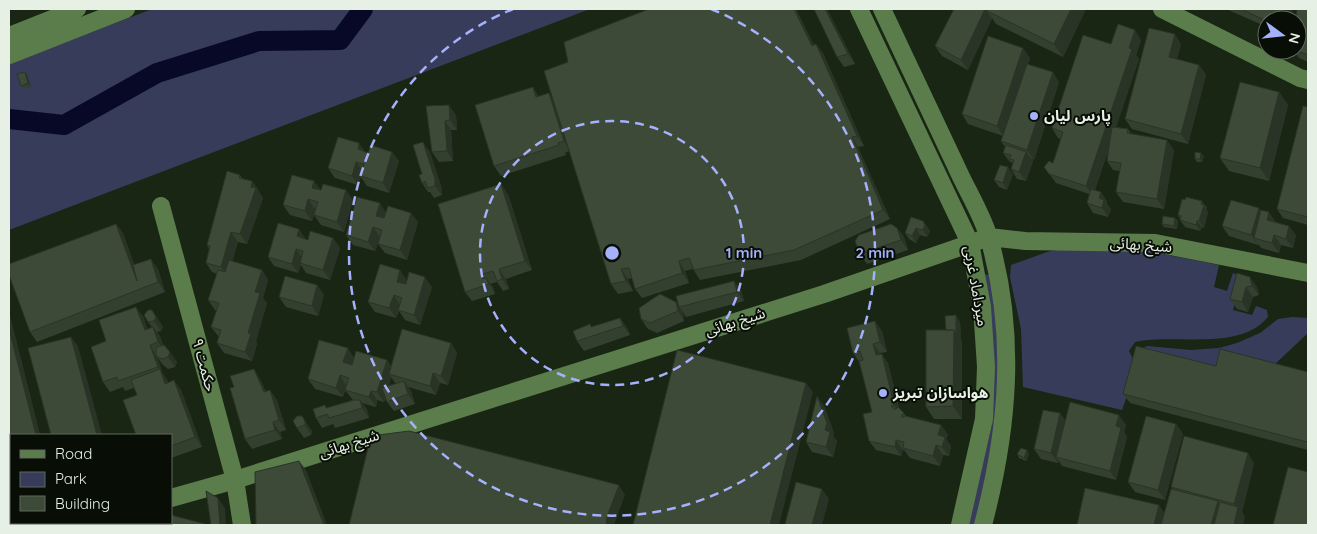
<svg xmlns="http://www.w3.org/2000/svg" width="1317" height="534" viewBox="0 0 1317 534" font-family="Quicksand,'Noto Sans Arabic',sans-serif">
	<rect width="100%" height="100%" fill="#192614"/>
	<path fill="#373c5b" d="M152 9H590L9 230V64Z
		M1080 247 1137 249 1219 265 1214 287 1227 291 1233 273 1243 277 1233 310 1252 315 1256 306 1267 310 1268 317C1239 352 1175 333 1135 342L1129 351 1137 367 1122 410 1023 387 1021 329 1010 277 1011 265 1050 251Z
		M984 274 989 275C999 321 1004 373 998 420 993 455 983 490 976 525H968L992 425V389Z
		M1292 317 1308 318V333L1274 365 1218 371 1137 352 1147 346 1191 350 1219 348 1237 343 1260 333 1278 319Z"/>
	<g fill="none" stroke-linecap="round" stroke-linejoin="round">
		<path stroke="#080927" stroke-width="20" d="M9 119 64 125 157 73 259 41 340 40 363 9"/>
		<path stroke="#5b7d4c" stroke-width="18" d="M859 9 970 243 982 307 986 367 984 419 960 525
			M882 9C907 61 931 114 956 166 966 189 982 214 989 238 1017 335 1008 430 983 525
			M1162 9 1300 78 1308 80
			M9 36 77 9
			M9 55 126 9
			M161 206 235 480 242 525
			M171 498 235 480 824 294 989 237 1025 241 1155 243 1308 273
			M74 525 83 523"/>
	</g>
	<path fill="#34402f" fill-rule="evenodd" d="M649 9H796L813 45 816 44 823 53 864 146 858 147 890 219 801 260 700 280 693 269 685 271 689 283 642 298 635 289 632 278 628 279 633 291 618 294 611 284 569 151 565 153 566 155 501 176 494 166 539 96 552 98 568 62Z
		M814 9H827L855 64 844 67 837 57Z
		M954 9 1085 11 1063 57 996 24 992 18 968 70 942 56 935 46Z
		M1226 9H1293L1288 20H1267V27Z
		M1308 9V62L1299 58 1293 50H1297Z
		M1141 40 1136 55 1139 59 1116 127 1128 129 1131 134 1174 150 1164 209 1123 202 1116 192 1120 171 1113 170 1107 161 1108 151 1095 190 1107 201V204L1111 209 1108 217 1093 213 1087 203 1089 194 1056 183 1044 167 1053 163 1061 139 1058 138 1052 128 1111 44Z
		M1181 44 1177 59 1199 65 1206 75 1188 144 1132 129 1125 119Z
		M1030 58 1028 64 1059 82 1034 160 1031 158 1033 161 1026 181 1017 179 1011 169 1013 163 1010 162 1003 153 1005 147 1001 141 1003 136 968 124 962 114Z
		M27 75 31 87 23 89 21 86Z
		M1279 92 1288 105 1269 181 1229 171 1220 158Z
		M426 106 456 115 457 130H451L453 161 439 162 432 152Z
		M1308 107V225L1283 218 1277 209Z
		M365 152 368 153 392 152 399 161 389 193 367 186 361 177 358 185 335 178 328 168Z
		M430 152 442 189V195L434 198 430 192H428L422 183V174Z
		M1204 156 1202 162H1197L1195 159Z
		M1013 174 1007 190 999 187 994 180Z
		M240 175 242 178 252 181 259 191V192L263 198 247 244 238 242 232 261 262 270 268 280 263 298 267 303 256 341 257 344 252 361 224 353 217 343 219 337 211 327 217 311 215 310 208 300 217 274 212 272 206 263 209 249 207 245Z
		M321 190 353 200 344 232 321 225 314 215 316 209 312 221 290 215 283 205Z
		M508 194 532 270 506 279 509 289 503 291 497 282 490 284 493 287 495 294 472 301 465 292Z
		M1185 200 1202 201 1207 208 1206 209 1208 212 1204 228 1202 227 1200 231 1185 227 1180 220V219L1178 215Z
		M1261 211 1276 222 1296 235 1293 248 1281 245 1279 253 1261 248 1258 244V245L1229 236 1222 226Z
		M386 212 411 213 418 222 407 260 385 253 378 244 380 237 375 251 353 245 346 235Z
		M1175 218 1178 221 1177 229 1164 227 1162 224Z
		M923 221 930 231 927 237 920 235 916 243 909 239 905 233Z
		M116 224 123 233 134 265 158 269 165 292 37 342 30 332Z
		M897 228 904 237 908 250 867 264 860 254Z
		M333 238 340 248 330 280 306 273 301 265 298 273 274 266 268 257 306 239 308 240Z
		M1237 273 1257 287 1259 295 1253 297 1248 312 1237 309 1230 299Z
		M407 280 432 287 420 325 405 320 399 311 396 318 375 312 368 302Z
		M317 285 324 295 318 316 286 307 279 297Z
		M741 290 744 301 686 317 683 312 684 321 657 333 648 329 641 319 676 302 679 307Z
		M152 310 163 327 161 331 157 332 160 336 163 345 177 362 175 367 168 369 163 365 157 357 163 374 168 383 181 390 202 447 171 458V435L137 395 134 388 125 391 123 387 110 392 103 382 106 341 143 316 147 329 152 327 148 322Z
		M9 312 40 435H11V487H9Z
		M620 318 627 328 630 335 584 351 577 341 590 324 592 327Z
		M960 322 961 340 962 342V419H934L926 407 946 330Z
		M882 331 887 352 880 353 888 363 899 408 906 416 941 425 948 435 946 439 951 446 949 456 943 455 940 466 910 458 904 450H903L901 456 876 450 869 441 872 412 860 363 853 353Z
		M451 343 457 353 448 385 440 383 436 395 408 387 411 391 415 404 394 411 387 402 386 398 384 402 377 400 376 407 362 403 367 409 369 418 335 428 333 424 322 428 316 418 325 405 327 408 353 400 345 390 347 385 343 397 315 389 308 379 354 358 387 360 391 366ZM391 377 396 384 389 386Z
		M1216 366 1308 372V450L1130 403 1123 394Z
		M260 379 266 392 277 400 286 430 280 432 282 439 252 449 245 439Z
		M824 406 834 433 833 436 837 441 833 457 812 452 806 442Z
		M1060 413 1065 420 1126 425 1124 432 1127 437 1116 480 1062 466 1059 461 1058 463 1041 459 1034 449Z
		M305 421 312 431 311 435 304 438 297 428Z
		M1176 424 1183 434 1165 500 1135 492 1128 482Z
		M1017 454H1029L1026 461 1019 458Z
		M1254 463 1242 512 1245 517 1077 525 1159 505 1164 513 1173 490 1171 487Z"/>
	<path fill="#2a3426" d="M794 9H796L819 55 812 46Z
		M825 9H827L855 64 848 54Z
		M985 9H996L987 11 992 19 968 70 961 60Z
		M1071 9H1084L1085 11 1063 57 1054 44Z
		M1282 9H1293L1288 20H1276Z
		M1135 30 1141 40 1136 55 1139 59 1093 196 1086 186Z
		M1175 34 1181 44 1175 67 1169 57Z
		M816 44 823 53 864 146 857 136Z
		M1023 48 1030 58 1003 136 997 126Z
		M1199 65 1206 75 1188 144 1181 134Z
		M25 72 27 75 31 87 28 83Z
		M1053 72 1059 82 1034 160 1027 150Z
		M533 87 539 97H536Z
		M1279 92 1288 105 1269 181 1260 168Z
		M549 93 556 103 571 151 564 141Z
		M449 105 456 115 457 130 450 120Z
		M445 121 451 130 453 161 447 151Z
		M852 137 858 147 890 219 883 210Z
		M1167 140 1174 150 1164 209 1157 199Z
		M423 142 430 152 442 189V195L435 186Z
		M359 143 366 153 358 149Z
		M392 152 399 161 389 193 383 183Z
		M1026 152 1033 161 1026 181 1019 172Z
		M1201 153 1204 156 1202 162 1200 159Z
		M356 162 363 171 358 185 352 176Z
		M1008 167 1013 174 1007 190 1003 183Z
		M252 181 259 191V192L263 198 247 244 240 234Z
		M314 181 321 190 312 188Z
		M501 184 508 194 532 270 525 261Z
		M346 190 353 200 344 232 337 222Z
		M1101 192 1107 201V204L1111 209 1108 217 1102 208 1099 198Z
		M308 199 315 209 312 221 305 211Z
		M1202 201 1208 212 1204 228 1199 221 1201 204Z
		M380 203 386 213 383 225 376 216Z
		M1259 208 1266 218 1254 238 1258 245 1251 235Z
		M1269 212 1276 222 1274 230 1267 220Z
		M411 213 418 222 407 260 400 250Z
		M1175 218 1178 221 1177 229 1174 226Z
		M1197 221 1202 227 1200 231 1196 225Z
		M116 224 123 233 143 288 137 281Z
		M925 225 930 231 927 237 923 230Z
		M1289 226 1296 235 1293 248 1286 239Z
		M373 227 380 237 375 251 368 242Z
		M897 228 904 237 908 250 901 240Z
		M916 228 920 235 916 243 912 236Z
		M299 229 306 239 297 236Z
		M231 232 238 242 228 277 221 267Z
		M1274 235 1281 245 1279 253 1272 243Z
		M333 238 340 248 330 280 323 270Z
		M296 249 303 259 300 263 301 265 298 273 292 264Z
		M151 259 158 269 165 292 158 282Z
		M679 261 685 271 689 283 682 273Z
		M499 269 506 279 509 289 502 279Z
		M621 269 628 279 633 291 626 281Z
		M262 270 268 280 263 298 267 303 256 341 257 344 252 361 245 352 255 292Z
		M400 270 407 280 404 292 397 282Z
		M482 274 488 284 486 278 493 287 495 294 489 284 483 279Z
		M425 277 432 287 420 325 414 315Z
		M1250 277 1257 287 1259 295 1252 286Z
		M734 281 741 290 744 301 737 292Z
		M317 285 324 295 318 316 312 306Z
		M1246 287 1253 297 1248 312 1242 302Z
		M394 295 400 305 396 318 389 308Z
		M676 302 683 312 684 321 678 311Z
		M136 307 143 316 151 339 145 330Z
		M152 310 163 327 161 331 154 321Z
		M9 312 40 435H36L9 329Z
		M956 315 960 322 961 340 956 333Z
		M620 318 627 328 630 335 623 326Z
		M875 321 882 331 887 352 880 342Z
		M153 327 160 336 165 352 158 342Z
		M954 330 962 342V419L953 406Z
		M71 337 78 346 102 435H97Z
		M451 343 457 353 448 385 441 376Z
		M873 344 880 353 883 365 876 355Z
		M150 345 156 355 163 374 167 379 172 394 165 384 161 372 158 367Z
		M348 348 354 358 350 372 343 362Z
		M170 352 177 362 175 367 168 357Z
		M882 354 888 363 901 415 894 405Z
		M387 360 394 370 389 374 391 377 384 402 377 392Z
		M254 369 260 379 270 402 264 392Z
		M433 373 440 383 436 395 430 386Z
		M340 375 346 385 343 397 336 388Z
		M174 380 181 390 202 447 195 437Z
		M404 381 411 391 415 404 408 394Z
		M806 383 813 392 779 525H770Z
		M270 390 277 400 286 430 279 420Z
		M371 391 377 400 376 407 369 397Z
		M817 396 824 406 834 433 833 436 837 441 833 457 826 447 825 430Z
		M360 400 367 409 369 418 362 408Z
		M1060 413 1067 423 1056 457 1059 461 1058 463 1051 453Z
		M1119 415 1126 425 1124 432 1127 437 1116 480 1110 471 1116 426Z
		M305 421 312 431 311 435 305 425Z
		M273 422 280 432 282 439 275 430Z
		M1176 424 1183 434 1165 500 1158 490Z
		M941 425 948 435 946 439 951 446 949 456 942 447 938 435Z
		M896 440 903 450 901 456 895 447Z
		M936 445 943 455 940 466 933 456Z
		M1027 450 1029 454 1026 461 1024 458Z
		M1248 453 1254 463 1242 512 1245 517 1243 525H1234L1238 509 1234 504Z
		M299 461 306 470 327 525H324Z
		M619 485 625 495 614 525H606L607 517Z
		M822 489 829 499 822 525H812Z
		M218 498 225 508 226 525H220Z
		M1218 501 1224 511 1221 525H1211Z
		M1159 505 1165 515 1163 525H1154Z"/>
	<path fill="#3c4a37" stroke="#2a3426" d="M649 9H794L812 46 816 44 857 136 852 137 883 210 794 250 694 270 689 258 679 261 682 273 635 289 629 268 621 269 626 281 611 284 544 71 568 62 564 42Z
		M814 9H825L848 54 837 57Z
		M954 9H985L961 60 935 46Z
		M988 9H1071L1054 44 987 11Z
		M1241 9H1282L1276 20H1267V21Z
		M1297 9H1308V55L1295 50H1297V20H1296Z
		M1118 24 1135 30 1129 48 1132 49 1086 186 1049 174 1044 167 1049 161 1053 163 1063 132 1052 128 1083 35 1111 44Z
		M1149 28 1175 34 1169 57 1199 65 1181 134 1125 119Z
		M988 36 1023 48 997 126 962 114Z
		M1027 64 1053 72 1027 150 1001 141Z
		M25 72 28 83 21 86 17 74Z
		M1240 82 1279 92 1260 168 1220 158Z
		M533 87 536 97 549 93 564 141 558 143 559 145 494 166 475 105Z
		M449 105 450 120 445 121 447 151 432 152 426 106Z
		M1303 106 1308 107V217L1277 209Z
		M1112 127 1128 129 1127 133 1167 140 1157 199 1116 192 1121 163 1107 161Z
		M338 137 359 143 358 149 368 153 371 145 392 152 383 183 361 176 364 164 356 162 352 176 328 168Z
		M423 142 435 179V186L428 188 425 181 422 183 419 175 422 174 413 145Z
		M1006 145 1026 152 1019 172 1011 169 1014 160 1009 159 1011 155 1003 153Z
		M1195 152 1201 153 1200 159H1195Z
		M1000 165 1008 167 1003 183 994 180Z
		M227 171 240 175 239 178 252 181 251 187 256 188 240 234 231 232 221 267 206 263 210 246 207 245Z
		M292 175 314 181 312 188 321 190 323 184 346 190 337 222 314 215 318 202 308 199 305 211 283 205Z
		M501 184 525 261 499 269 502 279 497 281 493 271 482 274 483 279 486 278 489 284 465 292 438 204Z
		M1091 189 1101 192 1099 198 1104 200 1102 208 1087 203Z
		M357 197 380 203 376 216 384 218 388 206 411 213 400 250 378 244 382 230 373 227 368 242 346 235Z
		M1186 197 1202 201 1201 204 1204 205 1199 221H1197L1196 225 1180 220 1181 216 1178 215 1182 199 1185 200Z
		M1231 200 1259 208 1251 235 1222 226Z
		M1261 210 1269 212 1267 220 1289 226 1286 239 1274 235 1272 243 1254 238Z
		M1163 216 1175 218 1174 226 1162 224Z
		M911 217 923 221 925 225 923 230 916 228 912 236 905 233Z
		M278 223 299 229 297 236 308 240 310 231 333 238 323 270 300 263 303 251 296 249 292 264 268 257Z
		M116 224 137 281 133 265 151 259 158 282 30 332 9 275V264Z
		M891 224 897 228 901 240 860 254 855 241 859 235Z
		M229 260 262 270 255 292 260 293 248 333 251 334 245 352 217 343 221 330 211 327 219 303 208 300 218 270 225 272Z
		M380 264 400 270 397 282 406 284 409 272 425 277 414 315 398 310 402 298 394 295 389 308 368 302Z
		M1237 273 1250 277 1252 286 1246 287 1242 302 1230 299Z
		M285 276 317 285 312 306 279 297Z
		M734 281 737 292 679 307 676 296Z
		M660 294 676 302 678 311 650 323 641 319 639 308Z
		M136 307 145 330 153 327 158 342 150 345 158 367 118 381 117 377 103 382 91 347 106 341 99 320Z
		M148 310H152L156 317 154 321 148 322 144 315Z
		M956 315V333L954 330H946L945 316Z
		M620 318 623 326 577 341 573 331 590 324 591 327Z
		M875 321 880 342 873 344 876 355 882 354 894 405 891 406 895 410 898 407 904 413 901 416 903 418 905 416 941 425 938 435 945 437 942 447 936 445 933 456 903 448 904 442 896 440 895 447 869 441 863 414 872 412 859 361 863 360 860 351 853 353 847 328Z
		M9 329 36 435H11V475L9 476Z
		M402 329 451 343 441 376 433 373 430 386 389 374Z
		M926 330H954L953 406 926 407Z
		M71 337 97 435H51L28 348Z
		M319 340 348 348 343 362 352 365 356 351 387 360 377 392 371 391 369 397 345 390 349 378 340 375 336 388 308 379Z
		M164 345 170 352 168 357 162 359 156 356V351L157 347Z
		M1136 346 1216 366 1220 349 1308 372V438L1307 442 1123 394Z
		M677 350 806 383 770 525H633Z
		M160 369 165 384 174 380 195 437 171 446V435H136L123 400 137 395 131 380Z
		M254 369 264 392 270 390 279 420 273 422 275 430 245 439 230 388 234 387 230 376Z
		M404 381 408 394 387 402 382 388Z
		M817 396 827 423 825 430 830 432 826 447 806 442Z
		M354 400H360L362 408 329 418 327 414 316 418 313 409 325 405 326 408Z
		M1070 402 1119 415 1116 426 1121 428 1110 471 1056 457Z
		M1043 410 1060 413 1051 453 1034 449Z
		M297 416H302L305 421V425L297 428 293 421Z
		M1146 416 1176 424 1158 490 1128 482Z
		M409 431 619 485 607 517 606 525H349L371 436Z
		M1184 436 1248 453 1234 504 1171 487Z
		M1021 448 1027 450 1024 458 1017 454Z
		M299 461 324 525H256L255 472Z
		M1288 467 1308 472V525H1273Z
		M796 482 822 489 812 525H790L785 524Z
		M1085 488 1159 505 1154 525H1077Z
		M1171 489 1218 501 1211 525H1161Z
		M206 491 218 498 220 525H211Z
		M1220 502 1238 507 1234 525H1214Z
		M171 515 209 525H135L136 523H160L163 524V523H171Z"/>
	<g fill="none" stroke="#a5b1fc" stroke-width="2.5" stroke-dasharray="9 6">
		<circle cx="612" cy="253" r="132"/>
		<path d="M711 9A263 263 0 1 1 513 9"/>
	</g>
	<g fill="#a5b1fc" stroke="#080d06" stroke-width="2">
		<circle cx="1034" cy="116" r="5"/>
		<circle cx="883" cy="393" r="5"/>
	</g>
	<g text-anchor="middle" stroke-width="4" stroke-linejoin="round" paint-order="stroke">
		<g font-size="15" font-weight="bold" fill="#e7f0e4" stroke="#080d06" text-anchor="start">
			<text x="1044" y="121">پارس لیان</text>
			<text x="893" y="398">هواسازان تبریز</text>
		</g>
		<g font-size="15" fill="#e7f0e4" stroke="#080d06">
			<text transform="translate(1141 245) rotate(4)" y="5">شیخ بهائی</text>
			<text transform="translate(976 286) rotate(80)" y="5">میرداماد غربی</text>
			<text transform="translate(735 322) rotate(-18)" y="5">شیخ بهائی</text>
			<text transform="translate(204 365) rotate(75)" y="5">حکمت ۹</text>
			<text transform="translate(349 444) rotate(-18)" y="5">شیخ بهائی</text>
		</g>
	</g>
	<circle cx="612" cy="253" r="8" fill="#a5b1fc" stroke="#080d06" stroke-width="2.5"/>
	<g font-size="15" text-anchor="middle" font-weight="bold" fill="#a5b1fc" stroke="#080d06" stroke-width="4" stroke-linejoin="round" paint-order="stroke">
		<text x="744" y="258">1 min</text>
		<text x="875" y="258">2 min</text>
	</g>
	<rect width="1317" height="534" fill="none" stroke="#e7f0e4" stroke-width="20"/>
	<rect x="10" y="434" width="162" height="90" fill="#080d06" stroke="#61685f"/>
	<rect x="20" y="450" width="25" height="8" fill="#5b7d4c" stroke="#61685f"/>
	<text x="55" y="459" font-size="15" fill="#e7f0e4">Road</text>
	<rect x="20" y="472" width="25" height="15" fill="#373c5b" stroke="#61685f"/>
	<text x="55" y="484" font-size="15" fill="#e7f0e4">Park</text>
	<rect x="20" y="496" width="25" height="15" fill="#3c4a37" stroke="#61685f"/>
	<text x="55" y="509" font-size="15" fill="#e7f0e4">Building</text>
	<g transform="translate(1282 35) rotate(105)"><circle r="24" fill="#080d06" stroke="#61685f"/>
	<path d="M0-4L9 19L0 12L-9 19Z" fill="#a5b1fc"/>
	<text y="-8" font-size="14" font-weight="bold" text-anchor="middle" fill="#e7f0e4">N</text>
	</g>
</svg>
